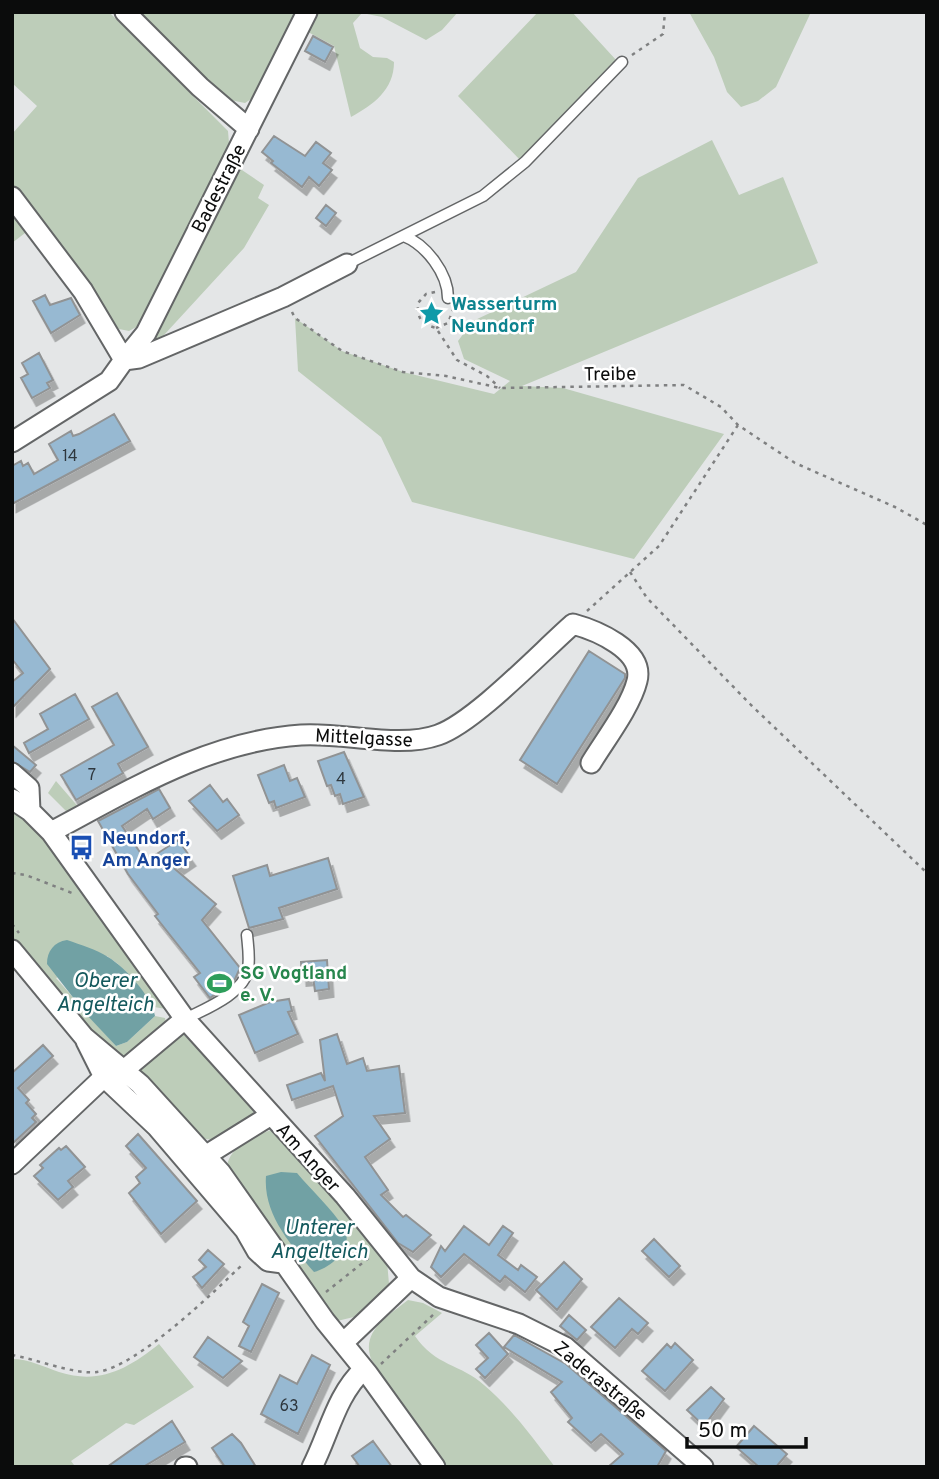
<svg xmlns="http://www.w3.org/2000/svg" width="939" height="1479" viewBox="0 0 939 1479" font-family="Overpass,sans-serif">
	<defs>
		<filter id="shadow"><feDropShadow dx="4.5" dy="8" stdDeviation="0" flood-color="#0004"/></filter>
	</defs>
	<rect width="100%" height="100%" fill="#e4e6e7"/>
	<path fill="#bdcdb9" d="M12 12H109L228 131 229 143 223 161 140 325 129 331 119 329 108 318 64 249 12 186V134L37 106 12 83Z
		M138 12H300L254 97 245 103 225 99Z
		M314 12H458L442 30 426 40 382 17 362 13 353 23 360 48 373 57 387 58 394 62C394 90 373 105 351 117L334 46 308 32Z
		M538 12H572L617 61 521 161 458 96Z
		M689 12H811L776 87 758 101 741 107 727 92 714 57Z
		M712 140 739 195 783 177 818 263 522 386 563 388 724 434 634 559 412 502 381 437 298 371 295 318 342 351 403 372 494 394 510 381 464 359 458 341 473 321 576 272 638 178Z
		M236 166 264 185 258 198 269 205 244 248 153 347 151 341Z
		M12 212 29 230 12 243Z
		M56 781 81 810 69 814 48 793Z
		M12 803 33 818 166 1009 154 1007 118 964 107 956 56 978 116 1046 127 1042 155 1016 165 1018 166 1023 124 1058C101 1052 25 967 13 943 8 932 12 824 12 803Z
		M182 1033 253 1107V1117C235 1129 219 1147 197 1136L138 1071Z
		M271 1130 284 1135 387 1261 389 1284 358 1316 337 1321 326 1314 227 1169C227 1148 254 1136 271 1130Z
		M408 1300 423 1303 442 1313 415 1336C435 1366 461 1364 484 1385 511 1408 533 1438 555 1467H444L371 1359C361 1331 388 1316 408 1300Z
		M159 1344 194 1387 134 1425 126 1423 71 1461 74 1465 71 1467H12V1359C29 1359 44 1367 59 1372 99 1385 128 1369 159 1344Z"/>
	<path fill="#71a1a4" d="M67 940C81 945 96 949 108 957 125 967 152 997 155 1016L127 1042 116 1046 86 1014 47 964C47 951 54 942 67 940Z
		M281 1172 297 1173C311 1190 332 1209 344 1228 355 1248 330 1268 314 1272 291 1245 263 1214 266 1176Z"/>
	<path fill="#97b9d2" stroke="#919394" stroke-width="2" filter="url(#shadow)" d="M313 36 333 47 325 62 305 51Z
		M274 136 305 156 316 142 331 153 323 163 332 170 319 186 309 177 302 187 271 163 273 161 262 152Z
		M326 205 336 213 326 226 316 218Z
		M45 295 50 305 71 298 80 315 51 333 33 301Z
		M39 353 53 380 47 383 50 388 32 398 21 378 28 374 22 363Z
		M114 414 130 441 12 504V466L21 461 23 466 28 463 34 474 58 460 49 444 71 431 73 436 79 434Z
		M12 618 50 669 12 708V682L23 673 12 659Z
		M589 651 625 674V678L557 784 520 760Z
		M117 693 148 747 118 764 123 773 76 800 61 775 114 745 92 707Z
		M75 694 89 719 29 753 24 743 48 729 40 714Z
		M12 745 36 765 30 772 12 761Z
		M344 752 364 797 343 804 340 794 335 796 331 785 327 786 318 761Z
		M284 765 290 781 297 778 305 797 276 808 274 801 269 803 258 775Z
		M210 785 223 802 227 799 239 815 217 831 189 801Z
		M159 789 170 808 153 819 147 809 122 826 146 861 178 840 191 858 175 869 216 904 202 920 240 968 235 979 210 998 194 977 200 973 155 916 158 914 128 874 98 821Z
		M328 858 337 889 279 908 283 919 249 928 233 876 267 865 270 876Z
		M327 960 329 989 315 991 313 977 302 978 301 962Z
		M289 999 292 1011 288 1012 298 1034 255 1053 239 1015 270 1002Z
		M337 1034 347 1064 363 1058 367 1071 399 1066 405 1113 374 1116 390 1139 365 1157 388 1190 381 1195 403 1217 406 1215 431 1235 413 1252 398 1243 315 1136 343 1116 333 1086 292 1100 287 1085 321 1073 325 1081 320 1040Z
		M43 1045 53 1056 18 1088 29 1100 26 1103 36 1114 32 1118 36 1122 12 1144V1073Z
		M138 1134 197 1201 161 1234 129 1193 140 1183 136 1177 146 1168 126 1146Z
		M66 1146 85 1167 68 1181 73 1187 58 1200 34 1176 43 1168 40 1165 59 1148 61 1150Z
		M464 1226 489 1245 503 1226 513 1233 498 1255 518 1270 521 1265 537 1277 525 1292 505 1276 500 1282 464 1254 441 1277 431 1267 441 1246 445 1251Z
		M654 1239 680 1266 669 1277 642 1251Z
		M208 1250 224 1264 202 1288 193 1277 206 1267 199 1260Z
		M564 1262 582 1279 557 1310 536 1290Z
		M262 1284 279 1293 251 1352 239 1346 249 1326 243 1322Z
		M619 1298 648 1323 638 1334 632 1329 615 1348 591 1327Z
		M569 1315 586 1330 577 1340 560 1326Z
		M489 1333 508 1354 485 1378 476 1369 488 1358 476 1345Z
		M514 1335 566 1364 666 1451 657 1467H608L623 1454 601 1434 591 1443 568 1422 572 1418 551 1392 562 1382 504 1347Z
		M208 1337 242 1361 223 1378 194 1357Z
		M675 1343 693 1360 665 1391 642 1371 667 1344 671 1348Z
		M312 1355 330 1365 298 1434 261 1414 280 1375 297 1384Z
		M711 1387 724 1399 704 1426 687 1410Z
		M172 1421 185 1442 143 1467H107Z
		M754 1426 787 1454 776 1467H759L736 1447Z
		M232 1434 241 1443 256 1467H225L212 1448Z
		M373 1441 392 1467H360L352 1456Z"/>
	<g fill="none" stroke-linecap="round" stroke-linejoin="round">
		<defs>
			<path id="lane" d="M404 236C426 245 448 273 448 298
				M347 264 483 196 525 162 622 62
				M185 1019C205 1009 244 994 248 969 250 958 248 946 247 935"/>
			<path id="street" d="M125 12 200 87 249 129
				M307 12 146 333 124 360 139 358 283 297 347 264
				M12 197 83 291 124 360 109 381 12 442
				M12 773 29 788 30 811
				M12 799 30 811 51 832 185 1019 345 1196 411 1278 439 1297 519 1324 565 1347 703 1467
				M51 832C130 790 209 741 301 735 344 732 399 749 438 735 475 722 541 652 573 624 595 630 645 650 637 681 631 706 605 740 591 763
				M12 950 84 1037 140 1084 221 1173 325 1321 368 1374 435 1467
				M86 1041 104 1077 157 1127 245 1230 257 1251 268 1261 283 1263
				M124 1070 185 1019
				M205 1156 271 1115
				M12 1164 104 1077
				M343 1343 411 1278
				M185 1467H187
				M312 1467C329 1434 336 1395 364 1369"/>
		</defs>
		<use href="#lane" stroke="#646667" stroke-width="13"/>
		<use href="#street" stroke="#646667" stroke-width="23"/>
		<path stroke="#7f8081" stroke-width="2.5" stroke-dasharray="3.5 5" stroke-linecap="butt" d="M632 55 663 34 665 12
			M435 292 426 294 418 303C417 318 421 324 436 328L457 360 487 376 500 388
			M292 312 295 318 342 351 403 372 446 376 500 388 684 385 721 407 738 425 795 463 895 507 927 525
			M436 328 448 323 453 310
			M630 572 647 598 751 705 927 873
			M587 611 659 546 738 425
			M12 873 26 875 72 893
			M12 924 19 933
			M326 1292 370 1257
			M12 1355C36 1359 75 1375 97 1372 137 1367 214 1292 244 1263
			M381 1364 435 1313"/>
		<use href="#lane" stroke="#fff" stroke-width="10"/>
		<use href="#street" stroke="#fff" stroke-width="19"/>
	</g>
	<defs>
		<symbol id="sight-bare" viewBox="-9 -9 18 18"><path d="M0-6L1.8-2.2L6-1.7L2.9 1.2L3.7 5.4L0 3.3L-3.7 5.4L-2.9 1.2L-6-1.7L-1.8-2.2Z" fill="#0f9aa8" stroke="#fff" stroke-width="2.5" paint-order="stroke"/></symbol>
		<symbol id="bus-bare" viewBox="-9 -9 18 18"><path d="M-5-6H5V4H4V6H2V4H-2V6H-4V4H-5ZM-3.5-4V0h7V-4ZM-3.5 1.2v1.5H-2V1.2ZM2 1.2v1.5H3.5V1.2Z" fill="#1a4fb4" stroke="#fff" stroke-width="2.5" paint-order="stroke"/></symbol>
		<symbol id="stadium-bare" viewBox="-9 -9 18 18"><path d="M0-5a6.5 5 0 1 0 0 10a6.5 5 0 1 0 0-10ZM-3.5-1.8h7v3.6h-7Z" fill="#2e9e5b" stroke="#fff" stroke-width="2.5" paint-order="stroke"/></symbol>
	</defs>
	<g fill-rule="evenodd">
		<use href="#sight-bare" x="414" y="296" width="35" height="35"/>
		<use href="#bus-bare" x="64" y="830" width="35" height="35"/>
		<use href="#stadium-bare" x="202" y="966" width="35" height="35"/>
	</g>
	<g text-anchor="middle" stroke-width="5" stroke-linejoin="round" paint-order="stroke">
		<g font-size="16" fill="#2e373e">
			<text x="70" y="461">14</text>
			<text x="92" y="780">7</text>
			<text x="341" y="784">4</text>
			<text x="289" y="1411">63</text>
		</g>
		<g font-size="19" fill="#0b0c0c" stroke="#fff">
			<text transform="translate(218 188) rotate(-63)" y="7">Badestraße</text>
			<text transform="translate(610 373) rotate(-1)" y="7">Treibe</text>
			<text transform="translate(364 737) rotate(3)" y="7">Mittelgasse</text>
			<text transform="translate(309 1157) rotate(48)" y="7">Am Anger</text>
			<text transform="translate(601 1380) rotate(39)" y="7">Zaderastraße</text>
		</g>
		<g font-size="19" font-weight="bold" fill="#0d838f" stroke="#fff" text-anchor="start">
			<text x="451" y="310">Wasserturm<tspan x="451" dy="22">Neundorf</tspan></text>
		</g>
		<g font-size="19" font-weight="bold" fill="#164399" stroke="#fff" text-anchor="start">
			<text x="102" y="844">Neundorf,<tspan x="102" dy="22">Am Anger</tspan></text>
		</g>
		<g font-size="19" font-weight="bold" fill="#27864d" stroke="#fff" text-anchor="start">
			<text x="240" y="979">SG Vogtland<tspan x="240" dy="22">e. V.</tspan></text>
		</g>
		<g font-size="21" font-style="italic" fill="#14595d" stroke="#fff">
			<text x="105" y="987">Oberer<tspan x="105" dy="24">Angelteich</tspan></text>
			<text x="319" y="1234">Unterer<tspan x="319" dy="24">Angelteich</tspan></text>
		</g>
	</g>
	<rect width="939" height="1479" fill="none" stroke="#0b0c0c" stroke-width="28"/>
	<path d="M687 1437v10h119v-10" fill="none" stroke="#0b0c0c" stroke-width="3.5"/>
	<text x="698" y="1437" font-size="21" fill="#0b0c0c" stroke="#ffffff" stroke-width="5" paint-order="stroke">50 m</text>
</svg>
